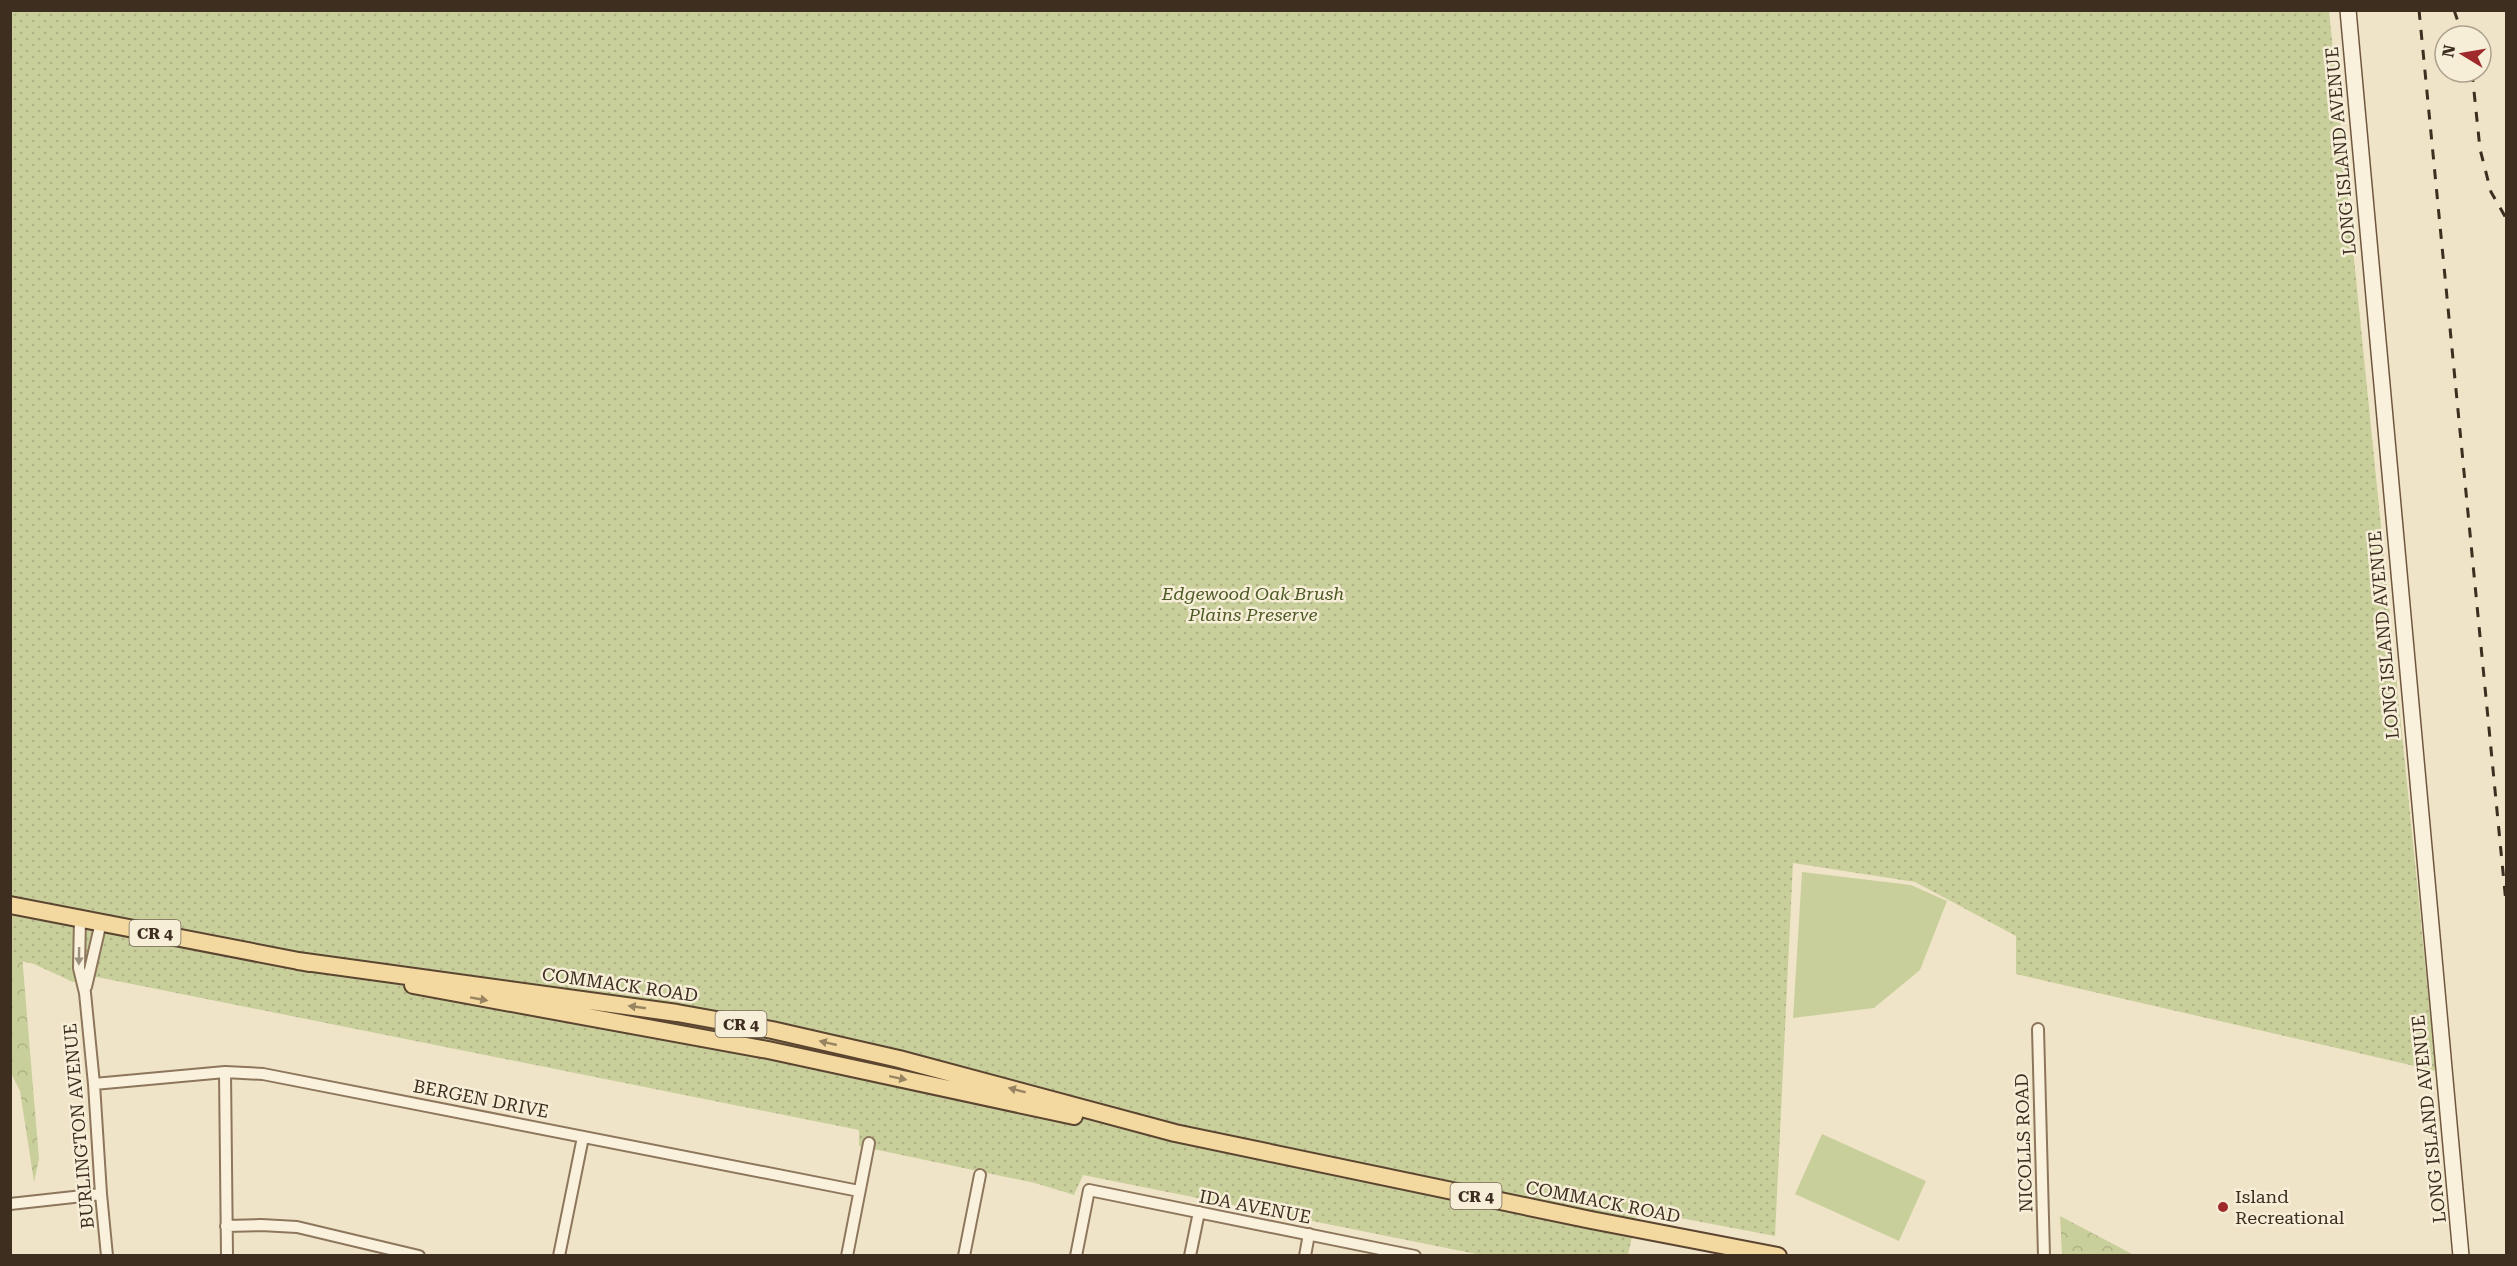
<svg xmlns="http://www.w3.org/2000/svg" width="2517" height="1266" viewBox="0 0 2517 1266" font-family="'Roboto Serif',serif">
	<defs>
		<pattern id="forest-crowns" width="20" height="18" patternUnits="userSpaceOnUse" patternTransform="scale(1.5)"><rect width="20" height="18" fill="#c9cf9b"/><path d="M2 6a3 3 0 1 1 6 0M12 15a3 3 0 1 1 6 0" fill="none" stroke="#aeb285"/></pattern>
		<pattern id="park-dots" width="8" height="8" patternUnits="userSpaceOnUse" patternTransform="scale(1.5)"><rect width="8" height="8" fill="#c9cf9b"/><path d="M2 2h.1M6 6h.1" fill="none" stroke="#aeb285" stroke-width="1.8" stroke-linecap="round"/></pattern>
	</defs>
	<rect width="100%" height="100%" fill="#f0e4c8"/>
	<path fill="#c9cf9b" d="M1802 872 1911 885 1947 901 1920 970 1874 1008 1793 1018Z
		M1822 1134 1926 1181 1899 1241 1795 1194Z"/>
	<path fill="url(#forest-crowns)" d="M10 914 22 955 39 1159 34 1182 20 1091 11 1073Z
		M2060 1216 2134 1255H2062Z"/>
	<path fill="url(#park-dots)" d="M10 11H2329L2436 1071 2016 974V936L1915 882 1793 863 1775 1236 1638 1210 1628 1255 1486 1256 1083 1175 1074 1195 1035 1183 859 1146V1130L97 977 73 982 34 964 11 959Z"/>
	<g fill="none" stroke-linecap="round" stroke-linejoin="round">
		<defs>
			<path id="street" d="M80 918 79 968 85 993 94 1084 101 1194 107 1256
				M86 987 101 922
				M2038 1029 2044 1256
				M225 1072 227 1256
				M94 1084 225 1072 263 1074 859 1191
				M10 1204 101 1194
				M226 1226 261 1225 297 1227 419 1256
				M559 1256 583 1137
				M847 1256 869 1143
				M964 1256 980 1175
				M1076 1256 1089 1190 1415 1256
				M1190 1256 1199 1212
				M1305 1256 1309 1234"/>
			<path id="secondary" d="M2348 10 2461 1256"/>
			<path id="primary" d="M10 905 309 963
				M298 961 677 1013 772 1030 899 1059 1175 1133 1591 1220 1778 1256
				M413 985 768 1050 1074 1116"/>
		</defs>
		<use href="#street" stroke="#8d765c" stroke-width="14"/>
		<use href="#secondary" stroke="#6f573f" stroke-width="18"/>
		<use href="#primary" stroke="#5b4430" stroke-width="20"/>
		<use href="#street" stroke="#faf1dc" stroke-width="10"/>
		<use href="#secondary" stroke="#faf1dc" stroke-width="15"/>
		<use href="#primary" stroke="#f3d9a0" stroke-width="16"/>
		<path stroke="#3d2e20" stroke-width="3" stroke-dasharray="10 10" stroke-linecap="butt" d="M2419 10 2506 903
			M2454 10 2463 36
			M2472 72 2480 149 2491 192 2506 218"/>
	</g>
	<defs><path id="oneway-solid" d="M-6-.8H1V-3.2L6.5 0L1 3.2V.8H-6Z" transform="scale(1.5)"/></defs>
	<use fill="#9c907e" href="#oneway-solid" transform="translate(79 956) rotate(91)"/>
	<g fill="#988460">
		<use href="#oneway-solid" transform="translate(479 999) rotate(10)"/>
		<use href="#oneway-solid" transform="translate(637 1007) rotate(-172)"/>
		<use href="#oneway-solid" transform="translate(828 1043) rotate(-167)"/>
		<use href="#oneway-solid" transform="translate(898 1078) rotate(12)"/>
		<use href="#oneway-solid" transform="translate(1017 1090) rotate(-165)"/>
	</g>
	<circle fill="#9e2a2b" stroke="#f7eed8" stroke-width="2" cx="2223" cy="1207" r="6"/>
	<g text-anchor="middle" stroke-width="5" stroke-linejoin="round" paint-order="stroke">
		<g fill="#f7eed8" stroke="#756857" stroke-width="1.5">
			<rect x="129.5" y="920" width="51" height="26" rx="4.5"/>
			<rect x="715.5" y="1011" width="51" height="26" rx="4.5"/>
			<rect x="1450.5" y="1183" width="51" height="26" rx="4.5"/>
		</g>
		<g font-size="16" font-weight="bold" fill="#3d2e20">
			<text x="155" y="939">CR 4</text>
			<text x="741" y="1030">CR 4</text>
			<text x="1476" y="1202">CR 4</text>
		</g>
		<g font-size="18" fill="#3d2e20" stroke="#f7eed8">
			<text transform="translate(2341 151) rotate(-95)" y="6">LONG ISLAND AVENUE</text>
			<text transform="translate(2384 635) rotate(-95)" y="6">LONG ISLAND AVENUE</text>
			<text transform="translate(620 985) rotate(8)" y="6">COMMACK ROAD</text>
			<text transform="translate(481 1099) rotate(11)" y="6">BERGEN DRIVE</text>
			<text transform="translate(2429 1119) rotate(-96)" y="6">LONG ISLAND AVENUE</text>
			<text transform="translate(79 1126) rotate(-95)" y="6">BURLINGTON AVENUE</text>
			<text transform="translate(2024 1143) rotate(-92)" y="6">NICOLLS ROAD</text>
			<text transform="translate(1603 1202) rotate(11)" y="6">COMMACK ROAD</text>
			<text transform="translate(1255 1207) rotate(11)" y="6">IDA AVENUE</text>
		</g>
		<g font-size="18" font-style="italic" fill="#4d5a26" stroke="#f7eed8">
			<text x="1253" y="600">Edgewood Oak Brush<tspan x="1253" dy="21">Plains Preserve</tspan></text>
		</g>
		<g font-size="18" fill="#3d2e20" stroke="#f7eed8" text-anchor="start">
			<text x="2235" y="1203">Island<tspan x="2235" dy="21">Recreational</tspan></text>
		</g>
	</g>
	<rect width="2517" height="1266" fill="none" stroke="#3d2e20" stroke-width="24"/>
	<g transform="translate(2463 54) rotate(281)"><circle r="28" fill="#f7eed8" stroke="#ada18e" stroke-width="1.5"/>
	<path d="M0-4.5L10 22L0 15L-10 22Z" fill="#9e2a2b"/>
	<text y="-9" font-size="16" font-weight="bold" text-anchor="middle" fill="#3d2e20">N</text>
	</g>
</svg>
